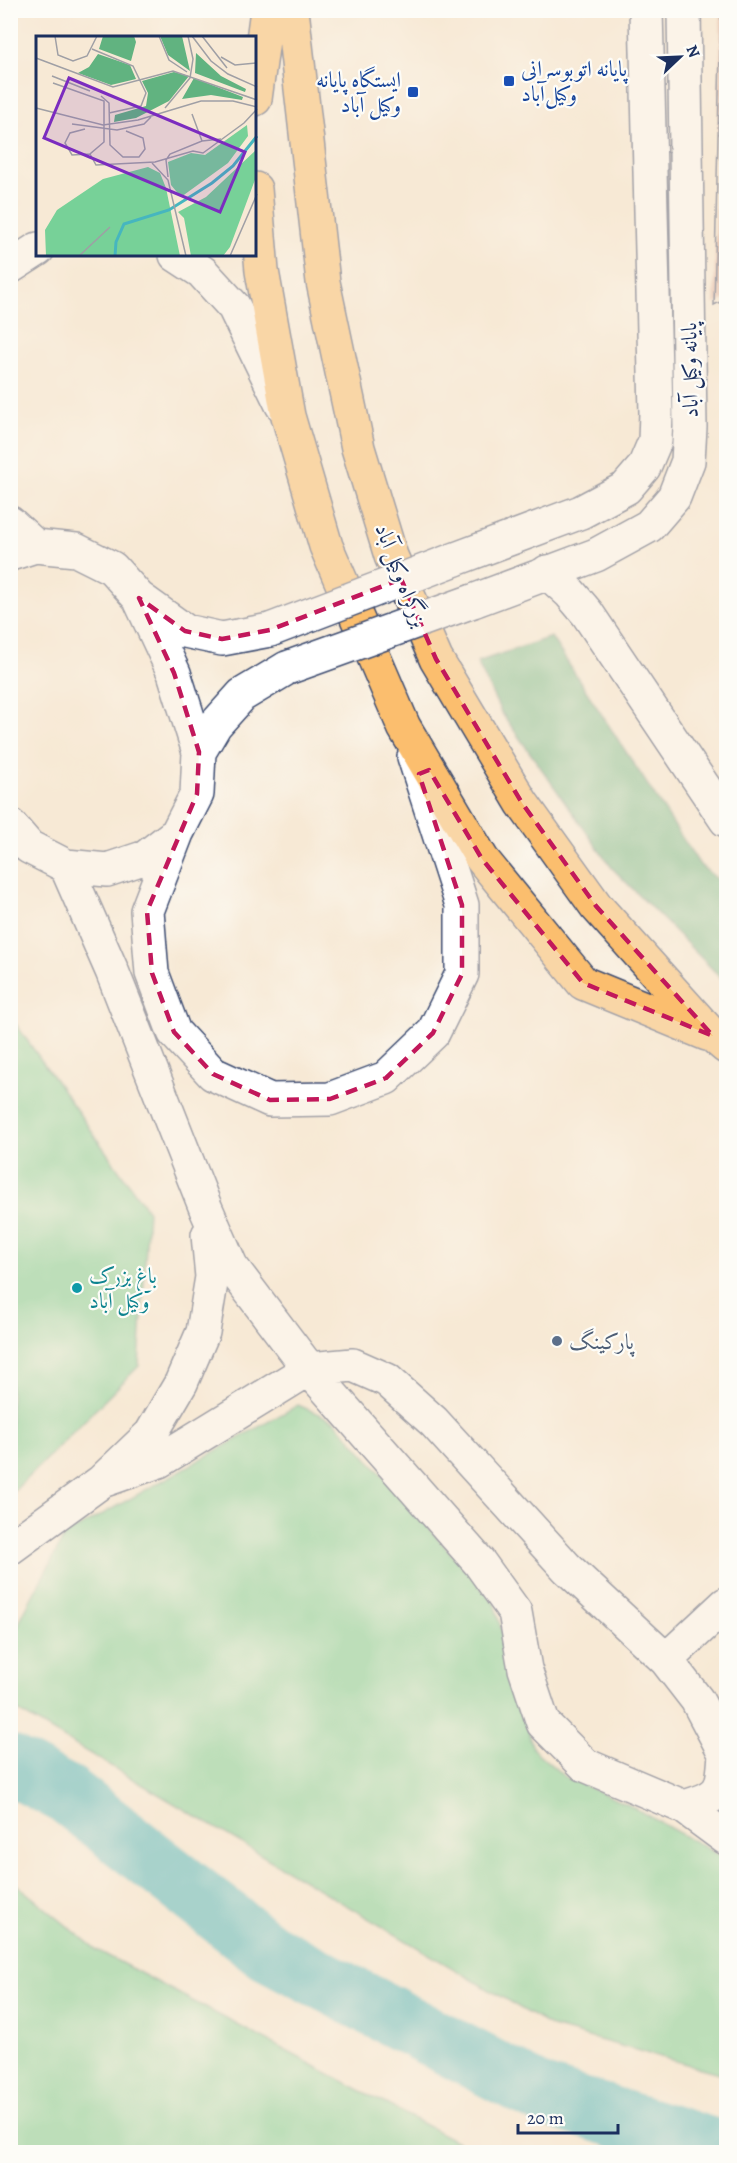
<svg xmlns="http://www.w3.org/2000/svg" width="737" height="2163" viewBox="0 0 737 2163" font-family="Alegreya,Amiri,serif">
	<rect width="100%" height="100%" fill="#fdfcf7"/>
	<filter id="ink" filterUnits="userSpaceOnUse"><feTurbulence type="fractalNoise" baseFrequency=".0167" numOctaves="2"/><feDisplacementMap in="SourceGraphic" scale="12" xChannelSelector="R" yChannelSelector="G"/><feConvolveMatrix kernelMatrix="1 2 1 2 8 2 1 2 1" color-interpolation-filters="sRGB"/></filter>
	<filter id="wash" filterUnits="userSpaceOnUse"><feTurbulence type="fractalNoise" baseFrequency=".008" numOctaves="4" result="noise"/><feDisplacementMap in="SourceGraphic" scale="24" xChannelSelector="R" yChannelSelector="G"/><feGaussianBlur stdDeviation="1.35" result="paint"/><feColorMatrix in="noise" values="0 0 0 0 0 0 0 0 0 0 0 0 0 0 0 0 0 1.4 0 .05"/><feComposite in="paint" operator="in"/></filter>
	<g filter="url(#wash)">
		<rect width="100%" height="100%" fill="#f7e9d5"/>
		<path fill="#77d198" stroke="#49807b" stroke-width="1.5" d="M10 1016 148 1211 139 1366 11 1494Z
			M298 1405 335 1421 494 1602 533 1749 565 1777 627 1804 726 1859V2075L552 2027 11 1707V1641L24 1612 65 1535Z
			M11 1880 97 1950 476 2152H11Z"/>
		<path fill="#61b380" stroke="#3e716f" stroke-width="1.5" d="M551 637 700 865 726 886V983L612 868 501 712 477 662Z"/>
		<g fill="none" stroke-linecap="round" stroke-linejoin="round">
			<path stroke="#46b6bf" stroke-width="60" d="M10 1765 69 1796 267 1951 542 2095 726 2152"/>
		</g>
		<g id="blocks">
			<path fill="#d8a18f" d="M721 10H726V299L714 305Z"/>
		</g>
	</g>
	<g filter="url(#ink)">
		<use href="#blocks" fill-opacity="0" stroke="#3c4b70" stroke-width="1.5"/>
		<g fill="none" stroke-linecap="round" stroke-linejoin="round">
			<defs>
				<path id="minor" d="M176 255 202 272 234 307 282 405
					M10 267 38 249
					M10 523 35 546
					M10 554 35 546 76 550 112 568 139 598 185 631 222 639 270 630
					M453 560 581 512 626 488 644 467 655 441 656 413 646 10
					M547 572 570 593 587 613 726 820
					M139 598 174 673 199 752 197 794 177 833 147 911 152 973 174 1032 213 1074 270 1100 330 1099 386 1078 433 1033 462 974V905L414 757
					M473 601 596 555 649 526 674 497 688 461 690 427 684 10
					M199 752 215 725 242 695 287 668
					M10 825 29 847 66 866 107 870 146 857 177 833
					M66 866 112 971 206 1209 231 1266 309 1369 479 1562 515 1612 525 1669 543 1723 585 1765 684 1807 726 1838
					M102 1481 159 1461 309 1369 353 1365 387 1380 434 1422 567 1568 666 1660 697 1700 726 1755
					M10 1548 102 1481 151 1434 181 1383 203 1332 212 1277 208 1235
					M666 1660 726 1604
					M684 1807C722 1796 723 1791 725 1752"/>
				<path id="highway" d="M292 10 323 282 358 448 391 556 436 659 522 803 596 906 713 1036 726 1047
					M255 99 267 10
					M255 189 262 271 288 416 326 546 404 727 482 859 583 983 707 1034"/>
			</defs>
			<use href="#minor" stroke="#3c4b70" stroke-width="36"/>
			<use href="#highway" stroke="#3c4b70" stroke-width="36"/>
			<use href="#minor" stroke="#fff" stroke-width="33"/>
			<use href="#highway" stroke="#fbbe6e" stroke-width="33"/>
			<defs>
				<path id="minor-bridge" d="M270 630 453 560
					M287 668 473 601"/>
			</defs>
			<use href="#minor-bridge" stroke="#3c4b70" stroke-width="36" stroke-linecap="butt"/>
			<use href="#minor-bridge" stroke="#fff" stroke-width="33"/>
		</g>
	</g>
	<path d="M0 0H737V2163H0ZM401 579 436 659 522 803 596 906 713 1036 583 983 482 859 429 770 419 774 462 905V974L433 1033 386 1078 330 1099 270 1100 213 1074 174 1032 152 973 147 911 197 794 199 752 174 673 139 598 185 631 222 639 270 630Z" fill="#f7e9d5" fill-opacity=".55" fill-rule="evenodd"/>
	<path fill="none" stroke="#c2185b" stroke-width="4.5" stroke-dasharray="12 8" stroke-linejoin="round" d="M401 579 436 659 522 803 596 906 713 1036 583 983 482 859 429 770 419 774 462 905V974L433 1033 386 1078 330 1099 270 1100 213 1074 174 1032 152 973 147 911 197 794 199 752 174 673 139 598 185 631 222 639 270 630Z"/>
	<g fill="#1a4fb4" stroke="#fdfcf7" stroke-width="2">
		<rect x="503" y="75" width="12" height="12" rx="3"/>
		<rect x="407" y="86" width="12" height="12" rx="3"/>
	</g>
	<circle fill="#0f9aa8" stroke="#fdfcf7" stroke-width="2" cx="77" cy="1288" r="6"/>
	<circle fill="#5c6f8a" stroke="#fdfcf7" stroke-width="2" cx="557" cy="1341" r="6"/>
	<g text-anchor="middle" stroke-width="4.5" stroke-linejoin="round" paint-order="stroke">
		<g font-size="22" fill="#164399" stroke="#fdfcf7" text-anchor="start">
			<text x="521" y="76">پایانه اتوبوسرانی<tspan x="521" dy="25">وکیل‌آباد</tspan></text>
			<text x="401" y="87" text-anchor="end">ایستگاه پایانه<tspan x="401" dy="25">وکیل آباد</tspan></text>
		</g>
		<g font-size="22" fill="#1b2f5e" stroke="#fdfcf7">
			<text transform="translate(689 370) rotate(-91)" y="8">پایانه وکیل آباد</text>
			<text transform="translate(402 575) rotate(69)" y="8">بزرگراه وکیل آباد</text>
		</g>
		<g font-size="22" fill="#0d838f" stroke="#fdfcf7" text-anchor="start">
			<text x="89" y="1283">باغ بزرک<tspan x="89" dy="25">وکیل آباد</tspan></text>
		</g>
		<g font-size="22" fill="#4e5e75" stroke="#fdfcf7" text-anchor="start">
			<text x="569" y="1349">پارکینگ</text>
		</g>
	</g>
	<g transform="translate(36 36)">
		<rect width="220" height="220" fill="#f7e9d5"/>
		<path d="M211 89 212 100 192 127 145 161 135 149 132 126 155 117 169 119ZM220 114V141L194 211 187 220H155L148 182 142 176 170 161ZM112 131 124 137 130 152 144 220H10L9 194 21 174 67 143Z" fill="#77d198"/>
		<path d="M67 0H98L100 6 95 25 63 13ZM124 0H146L154 35 132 19ZM160 17 185 40 210 53 209 56 159 37ZM62 18 94 29 100 43 75 49 42 37 53 31ZM138 36 153 40 133 65 100 82 78 86 79 79 110 70 112 57 106 45ZM158 42 207 61 206 64 175 59 146 63Z" fill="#61b380"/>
		<path fill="none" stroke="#46b6bf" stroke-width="3" d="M79 220 80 206 88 188 133 174 176 147 197 130 221 100"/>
		<path fill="none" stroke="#9f9fa5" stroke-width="1.5" d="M19 0 22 19 37 25 51 20 61 0M123 0 133 24 151 36M156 0 175 25 192 38 221 51M166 0 191 32M56 13 97 30 110 57 105 70 73 77M185 21 199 29 221 27M0 22 77 51 137 35 221 64M16 40 54 55M17 47 68 65V106L54 118 60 129 119 126 157 115 167 117 208 87 221 73M65 60 73 67 74 109 87 121H103L109 113 107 102 90 95M0 72 67 89 102 84 165 65H197L221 71M129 72 154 42 157 23 152 0M156 78 166 105M36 88 81 94 108 88 115 81M49 93 34 97 29 107 36 119 54 118M116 127 132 144 150 220M132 141 130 124 134 118 166 105 185 103M43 220 74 191M194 220 221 158"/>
		<path fill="#7b2cbf" fill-opacity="0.15" stroke="#7b2cbf" stroke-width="3" d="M33 42 209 116 184 176 8 102Z"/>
		<rect width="220" height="220" fill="none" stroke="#1b2f5e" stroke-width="3"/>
	</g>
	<rect width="737" height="2163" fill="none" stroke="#fdfcf7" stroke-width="36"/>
	<g transform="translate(680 57) rotate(67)" stroke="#fdfcf7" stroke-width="4.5" paint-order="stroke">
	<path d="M0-4.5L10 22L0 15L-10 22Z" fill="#1b2f5e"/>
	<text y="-9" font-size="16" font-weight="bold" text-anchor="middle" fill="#1b2f5e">N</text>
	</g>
	<path d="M518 2124v9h100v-9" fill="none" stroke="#1b2f5e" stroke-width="3"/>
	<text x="527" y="2124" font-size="18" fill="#1b2f5e" stroke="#fdfcf7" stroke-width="4.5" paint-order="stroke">20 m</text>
</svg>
